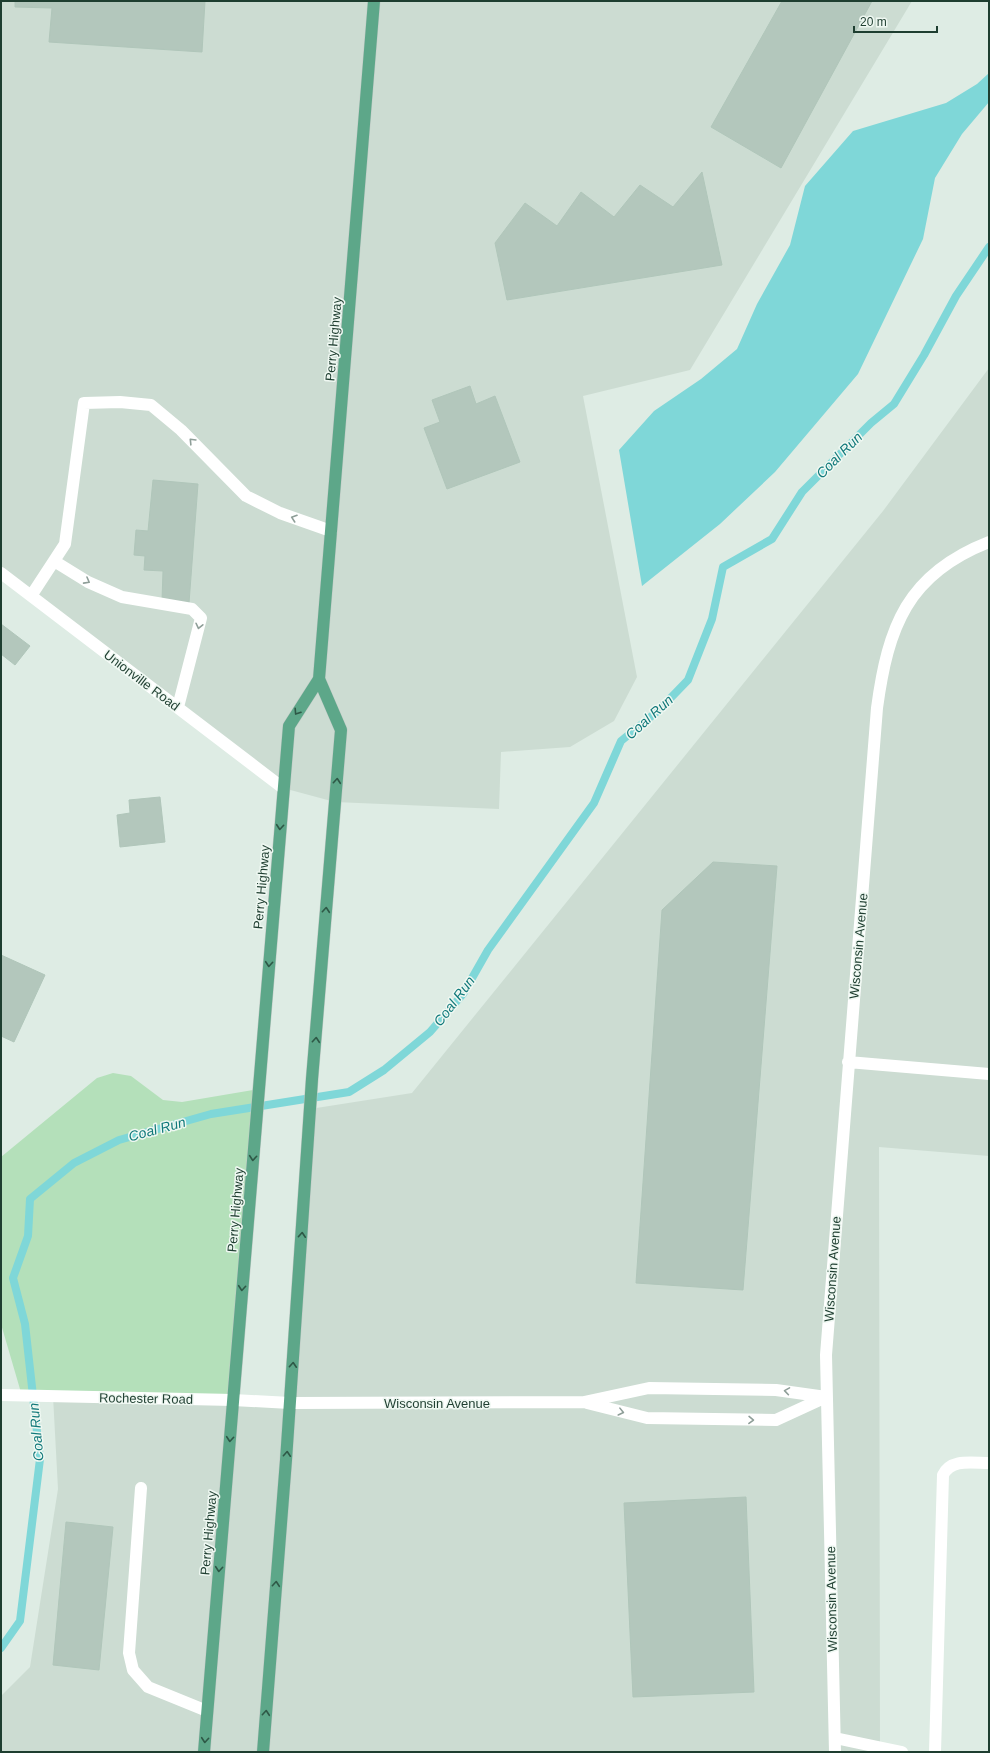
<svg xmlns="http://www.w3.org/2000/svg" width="990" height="1753" viewBox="0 0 990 1753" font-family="Arial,sans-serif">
	<rect width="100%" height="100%" fill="#deece4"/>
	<path fill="#ccdcd2" d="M1 1H912L690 370 583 396 637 677 614 721 570 747 501 752 499 809 335 802 283 788 1 573Z
		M989 368V1156L879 1147 880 1752H1V1696L30 1667 58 1489 53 1396 290 1403 310 1109 412 1093 883 511Z"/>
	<path fill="#b4e0ba" d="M113 1073 131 1076 163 1100 182 1102 259 1089 233 1400 22 1396 1 1324V1157L97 1078Z"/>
	<path fill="#7fd7d8" d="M989 73V102L962 134 935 178 923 239 858 374 775 472 720 524 642 586 619 450 654 411 701 379 737 349 757 304 790 245 805 186 853 131 946 103 977 84Z"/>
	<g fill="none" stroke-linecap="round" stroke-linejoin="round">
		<path stroke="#7fd7d8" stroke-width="8" d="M1 1648 20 1621 40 1459 25 1324 13 1278 28 1236 30 1199 74 1163 119 1140 211 1114 349 1092 384 1070 430 1032 463 994 488 950 594 803 621 741 659 710 688 680 712 619 723 567 772 539 802 492 871 423 894 404 924 355 956 296 989 247"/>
	</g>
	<path fill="#b3c7bc" stroke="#b0c6ba" d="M15 1H205L202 52 49 42 52 8 15 7Z
		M782 1H872L781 168 711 127Z
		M702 172 722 265 507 300 495 243 525 203 557 226 581 192 614 217 640 185 673 207Z
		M470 386 476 404 495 396 520 462 447 489 424 428 440 422 432 400Z
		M153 480 198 484 189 603 162 601 163 571 144 570 145 556 134 555 136 530 148 531Z
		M1 624 30 646 15 665 1 654Z
		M160 797 165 842 120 847 117 815 130 813 129 800Z
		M713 862 777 866 743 1290 636 1283 662 910Z
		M1 955 45 975 14 1042 1 1036Z
		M746 1497 754 1692 633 1697 624 1503Z
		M66 1522 113 1527 99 1670 53 1665Z"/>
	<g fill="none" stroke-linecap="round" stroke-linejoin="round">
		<defs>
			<path id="major" d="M204 1752 289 726 319 679 374 1
				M263 1752 286 1460 312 1079 341 730 319 679"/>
		</defs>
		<use href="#major" stroke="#c0c9c5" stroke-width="13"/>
		<path stroke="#fff" stroke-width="12" d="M54 561 88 582 122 597 192 609 201 618 178 707
			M1 573 283 788
			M31 596 65 544 84 403 120 402 151 405 181 430 246 496 280 513 331 531
			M848 1062 989 1074
			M1 1395 233 1400 290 1403 584 1402 649 1388 776 1390 826 1397
			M587 1403 647 1418 776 1420 826 1397
			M141 1488 129 1653 133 1670 148 1687 207 1711
			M835 1738 902 1752
			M835 1752 826 1355 877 708C888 627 907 574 989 542
			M935 1752 943 1475C951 1458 973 1463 989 1463"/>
		<use href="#major" stroke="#5da789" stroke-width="12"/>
	</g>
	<defs><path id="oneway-chevron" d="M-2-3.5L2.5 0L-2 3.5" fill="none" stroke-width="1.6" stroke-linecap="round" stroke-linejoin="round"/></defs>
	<g stroke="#8e9e98">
		<use href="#oneway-chevron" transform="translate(192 441) rotate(-134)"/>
		<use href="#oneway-chevron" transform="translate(294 518) rotate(-161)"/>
		<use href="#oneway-chevron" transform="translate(87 581) rotate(29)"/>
		<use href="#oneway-chevron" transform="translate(199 626) rotate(103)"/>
		<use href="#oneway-chevron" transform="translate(787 1391) rotate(-171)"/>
		<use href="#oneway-chevron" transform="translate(621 1412) rotate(14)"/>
		<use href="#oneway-chevron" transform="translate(751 1420) rotate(1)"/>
	</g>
	<g stroke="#2e5846">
		<use href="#oneway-chevron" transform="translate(297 712) rotate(123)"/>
		<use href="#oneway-chevron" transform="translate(337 781) rotate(-85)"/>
		<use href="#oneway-chevron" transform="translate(280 827) rotate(95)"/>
		<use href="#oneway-chevron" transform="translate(326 910) rotate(-85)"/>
		<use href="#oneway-chevron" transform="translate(269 964) rotate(95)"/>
		<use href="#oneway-chevron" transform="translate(316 1040) rotate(-85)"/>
		<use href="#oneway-chevron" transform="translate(253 1158) rotate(95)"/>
		<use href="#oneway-chevron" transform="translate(302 1235) rotate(-86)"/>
		<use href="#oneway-chevron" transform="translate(242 1288) rotate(95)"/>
		<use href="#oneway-chevron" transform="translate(293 1365) rotate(-86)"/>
		<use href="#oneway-chevron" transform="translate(230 1439) rotate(95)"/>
		<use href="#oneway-chevron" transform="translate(287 1454) rotate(-86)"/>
		<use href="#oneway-chevron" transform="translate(219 1569) rotate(95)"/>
		<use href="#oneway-chevron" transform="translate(276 1584) rotate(-85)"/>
		<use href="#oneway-chevron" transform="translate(266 1713) rotate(-85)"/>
		<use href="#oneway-chevron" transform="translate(205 1740) rotate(95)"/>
	</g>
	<g text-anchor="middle" stroke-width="3" stroke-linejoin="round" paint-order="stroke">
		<g font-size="13" fill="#1e3e30" stroke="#eff8f2">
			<text transform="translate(333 339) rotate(-85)" y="5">Perry Highway</text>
			<text transform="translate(142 680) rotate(37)" y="5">Unionville Road</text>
			<text transform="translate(261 887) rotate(-85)" y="5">Perry Highway</text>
			<text transform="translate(858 946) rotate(-85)" y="5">Wisconsin Avenue</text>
			<text transform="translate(235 1210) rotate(-85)" y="5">Perry Highway</text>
			<text transform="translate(832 1269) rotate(-86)" y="5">Wisconsin Avenue</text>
			<text transform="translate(146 1398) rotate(1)" y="5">Rochester Road</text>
			<text x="437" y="1408">Wisconsin Avenue</text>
			<text transform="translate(208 1533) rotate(-85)" y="5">Perry Highway</text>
			<text transform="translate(831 1599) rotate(-91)" y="5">Wisconsin Avenue</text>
		</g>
		<g font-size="14" font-style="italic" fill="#11797a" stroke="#eff8f2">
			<text transform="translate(839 455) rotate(-45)" y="5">Coal Run</text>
			<text transform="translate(649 717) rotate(-42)" y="5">Coal Run</text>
			<text transform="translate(454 1001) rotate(-53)" y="5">Coal Run</text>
			<text transform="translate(157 1129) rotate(-15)" y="5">Coal Run</text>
			<text transform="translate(36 1432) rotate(-95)" y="5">Coal Run</text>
		</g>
	</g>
	<rect width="990" height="1753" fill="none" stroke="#1e3e30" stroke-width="4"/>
	<path d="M854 26v6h83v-6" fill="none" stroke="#1e3e30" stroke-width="2"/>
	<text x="860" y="26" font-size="12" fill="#1e3e30" stroke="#eff8f2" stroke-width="3" paint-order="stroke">20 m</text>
</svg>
